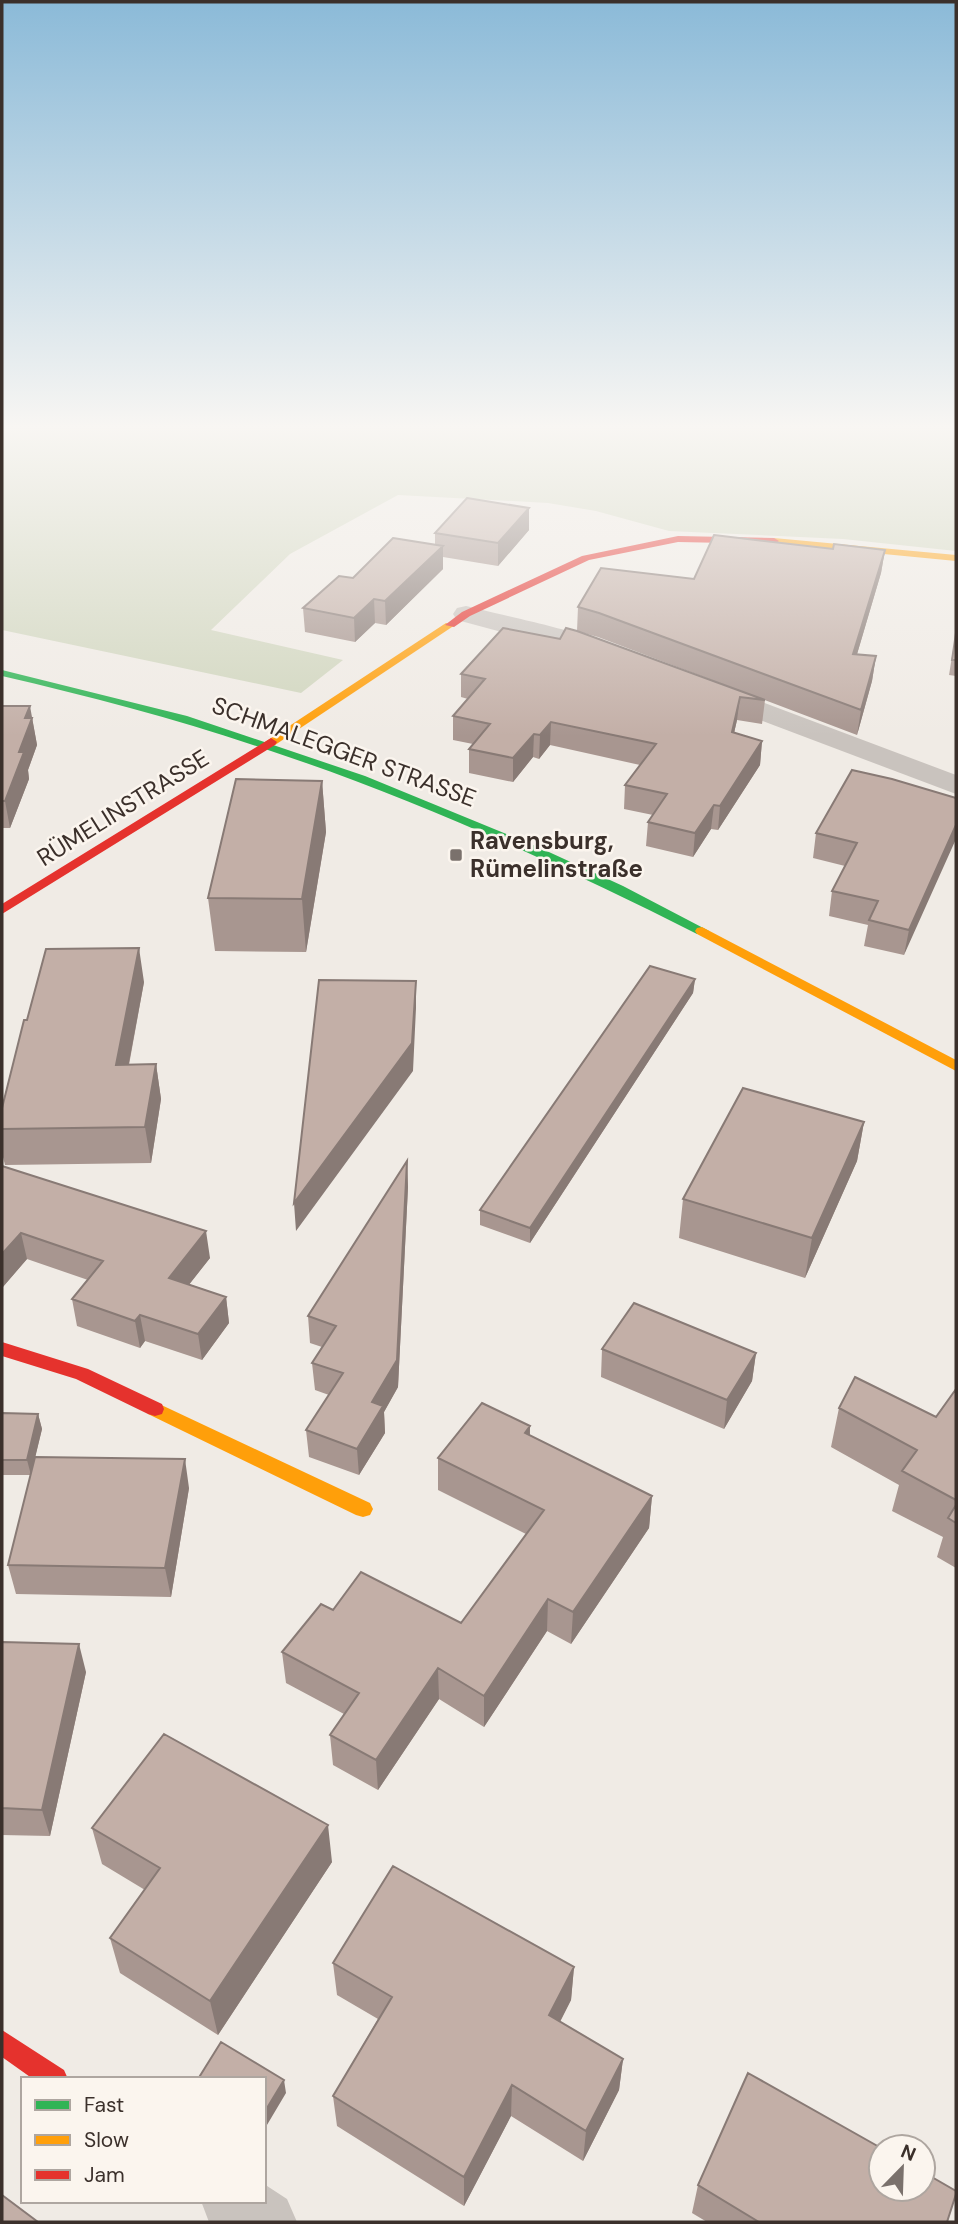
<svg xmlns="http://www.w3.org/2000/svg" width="958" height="2224" viewBox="0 0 958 2224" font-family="'DM Sans',sans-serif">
	<rect width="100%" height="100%" fill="#f0ebe5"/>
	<path fill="#d1d6bf" d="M2 425H956V551L843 539 669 531 596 511 548 503 398 495 290 554 211 630 343 660 301 693 2 630Z"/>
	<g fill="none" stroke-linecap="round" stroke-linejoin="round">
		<path fill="#c9c3be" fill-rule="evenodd" d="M466 606C492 613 612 637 623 653L619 659 609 661 457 620 453 614 457 608Z
			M714 684 956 775V794L704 699 700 693 704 687Z
			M264 2184 287 2199 297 2222H209L201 2201H264Z"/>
		<path fill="#30b455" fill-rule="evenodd" d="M2 670 187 716 365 776 538 847 623 886 709 931 707 934H697C558 864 416 799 268 750 181 720 92 697 2 676Z"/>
		<path fill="#ff9f0a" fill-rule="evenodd" d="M774 538 956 555V561L770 543 769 541Z
			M446 623 455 625 275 745H267L265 742Z
			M702 927 956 1060V1071L697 934 695 931 697 928Z
			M155 1402 370 1503 373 1509 370 1515 363 1517 356 1515 148 1414 146 1409 148 1404Z"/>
		<path fill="#e5322d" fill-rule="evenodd" d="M678 536 774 538 779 541 774 544 678 542 589 560 470 616 454 627 445 625 462 612 582 556Z
			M271 738 277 742 275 745 2 914V904Z
			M2 1342 88 1369 162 1404 164 1409 162 1414 155 1416 148 1414 76 1379 2 1356Z
			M2 2030 64 2070 68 2079H33L2 2057Z"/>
	</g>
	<path fill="#a89690" d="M529 530 498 566 443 557V569L386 625 375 623 355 642 305 632 303 608 353 578 435 545V533Z
		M833 549 885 550 881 573 857 654 876 656 872 681 857 735 598 637 580 632 765 700 762 724 737 720 734 733 762 741 760 765 718 830 711 829 693 857 646 846 648 822 653 815 624 809 625 785 640 765 550 745 539 759 533 757 513 782 469 773V749L473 744 453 740V716L468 699 461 697V674L560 639 577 631 578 607 694 579Z
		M956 632V676L949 675Z
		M2 706 32 718 37 745 28 770 29 779 10 828H2Z
		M322 781 326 832 306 952 215 951 208 898Z
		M956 798 904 955 864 946 868 925 829 916 832 891 845 866 813 858 816 833Z
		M695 979 693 993 530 1243 480 1225V1210Z
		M144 982 129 1065 156 1064 161 1099 151 1163 5 1165 2 1153V1108L27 1020Z
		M864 1122 857 1161 805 1278 679 1238 683 1199Z
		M407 1161 408 1187 398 1387 384 1412 385 1433 359 1475 309 1457 306 1430 329 1395 315 1390 312 1363 322 1347 310 1343 308 1316Z
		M2 1166 210 1258 189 1284 226 1297 229 1323 202 1360 145 1341 140 1348 77 1326 72 1299 88 1280 27 1259 2 1288Z
		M602 1349 756 1353 752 1381 724 1429 601 1377Z
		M956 1389V1568L937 1557 943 1537 892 1511 899 1485 831 1447 839 1408 936 1417Z
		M2 1413 38 1414 42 1429 34 1461 189 1488 171 1597 16 1594 8 1565 31 1475H2Z
		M530 1426V1436L652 1496 649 1528 571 1644 547 1631 484 1727 439 1699 378 1790 333 1765 330 1735 344 1714 286 1683 282 1652 333 1610 461 1623 526 1534 438 1490V1458Z
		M2 1642 86 1672 50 1836 2 1835Z
		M92 1828 332 1862 218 2035 120 1973 110 1938 145 1890 102 1864Z
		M333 1963 574 1967 571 2000 560 2022 623 2059 619 2090 583 2161 511 2116 464 2206 337 2126 333 2096 378 2019 337 1995Z
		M698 2185 947 2222H707L692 2213Z"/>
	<path fill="#887a75" d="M529 508V530L498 566V543Z
		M443 546V569L386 625 385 601Z
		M885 550 881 573 850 678 853 654Z
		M374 599 375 623 355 642 354 618Z
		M876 656 872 681 857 735 861 710Z
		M740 697 737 720 729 755 732 732Z
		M30 706 37 745 28 770 29 779 10 828 5 801 25 718Z
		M551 722 550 745 539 759 540 735Z
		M534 734 533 757 513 782V758Z
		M762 741 760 765 718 830 720 806Z
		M322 781 326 832 306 952 302 899Z
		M714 805 711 829 693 857 695 833Z
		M956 825V839L904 955 909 930Z
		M139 948 144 982 122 1100 116 1065Z
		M695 979 693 993 530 1243V1228Z
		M416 981V1008L413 1071 296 1231 294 1203Z
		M156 1064 161 1099 151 1163 145 1127Z
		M864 1122 857 1161 805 1278 812 1238Z
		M407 1161 408 1187 398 1387 384 1412 385 1433 359 1475 357 1449 372 1402Z
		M206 1231 210 1258 174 1304 169 1278Z
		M21 1233 27 1259 2 1288V1254Z
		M226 1297 229 1323 202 1360 198 1334Z
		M140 1315 145 1341 140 1348 135 1321Z
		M756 1353 752 1381 724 1429 727 1400Z
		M38 1414 42 1429 31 1475 27 1460Z
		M530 1426 529 1458 525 1433Z
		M185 1459 189 1488 171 1597 165 1568Z
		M652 1496 649 1528 571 1644 573 1612Z
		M548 1599 547 1631 484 1727V1696Z
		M79 1644 86 1672 50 1836 42 1810Z
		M438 1668 439 1699 378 1790 376 1760Z
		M328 1825 332 1862 218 2035 210 2001Z
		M574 1967 571 2000 547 2047 549 2015Z
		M623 2059 619 2090 583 2161 586 2131Z
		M284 2080 286 2093 264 2130V2113Z
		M512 2085 511 2116 464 2206V2177Z"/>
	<path fill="#c3afa7" stroke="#887a75" stroke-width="2" d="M467 498 529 508 498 543 435 533Z
		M714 535 833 549 834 544 885 550 853 654 876 656 861 710 599 613 578 607 601 568 694 579Z
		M393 538 443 546 385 601 374 599 354 618 303 608 339 576 353 578Z
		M503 628 560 639 566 628 577 631 765 700 740 697 732 732 762 741 720 806 714 805 695 833 648 822 667 794 625 785 656 744 551 722 540 735 534 734 513 758 469 749 490 724 453 716 485 679 461 674Z
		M956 633V660H952Z
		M2 706H30L25 718H32L19 752H24L5 801H2Z
		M852 770 892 779 956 798V825L909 930 869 920 878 901 832 891 857 843 816 833Z
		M236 779 322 781 302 899 208 898Z
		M139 948 116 1065 156 1064 145 1127 2 1129V1108L24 1020H27L46 949Z
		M650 966 695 979 530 1228 480 1210Z
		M319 980 416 981 412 1043 294 1203Z
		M743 1088 864 1122 812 1238 683 1199Z
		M407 1161 397 1360 372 1402 383 1406 357 1449 306 1430 343 1373 312 1363 336 1326 308 1316Z
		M2 1166 206 1231 169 1278 226 1297 198 1334 140 1315 135 1321 72 1299 103 1261 21 1233 2 1254Z
		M634 1303 756 1353 727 1400 602 1349Z
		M855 1377 936 1417 956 1389V1500L902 1471 917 1450 839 1408Z
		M482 1403 530 1426 525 1433 652 1496 573 1612 548 1599 484 1696 438 1668 376 1760 330 1735 359 1693 282 1652 321 1604 333 1610 361 1572 461 1623 544 1510 438 1458Z
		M2 1413 38 1414 27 1460H2Z
		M35 1457 185 1459 165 1568 8 1565Z
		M956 1505V1523L948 1518Z
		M2 1642 79 1644 42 1810 2 1808Z
		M164 1734 328 1825 210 2001 110 1938 160 1868 92 1828Z
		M393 1866 574 1967 549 2015 623 2059 586 2131 512 2085 464 2177 333 2096 392 1997 333 1963Z
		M221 2042 284 2080 264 2113V2079H198Z
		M748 2073 881 2148V2189H923V2172L956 2191V2194L947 2222H759L698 2185Z
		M2 2195 38 2222H2Z"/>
	<linearGradient id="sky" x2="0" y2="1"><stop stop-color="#8bbad8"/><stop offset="0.58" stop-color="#f8f6f3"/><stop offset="1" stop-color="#f8f6f3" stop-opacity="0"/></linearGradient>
	<rect width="958" height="736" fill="url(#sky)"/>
	<rect fill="#7a716c" stroke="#fbf5ee" stroke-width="2.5" x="449" y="848" width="14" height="14" rx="3.5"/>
	<g text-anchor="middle" stroke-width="5" stroke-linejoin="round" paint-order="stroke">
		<g font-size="24" fill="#3b302b" stroke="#fbf5ee">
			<text transform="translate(344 752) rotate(20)" y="8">SCHMALEGGER STRASSE</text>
			<text transform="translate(123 808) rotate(-32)" y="8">RÜMELINSTRASSE</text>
		</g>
		<g font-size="24" font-weight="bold" fill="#3b302b" stroke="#fbf5ee" text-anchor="start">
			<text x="470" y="849">Ravensburg,<tspan x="470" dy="28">Rümelinstraße</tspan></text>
		</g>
	</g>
	<rect width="958" height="2224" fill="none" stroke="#3b302b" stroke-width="7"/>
	<rect x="21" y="2077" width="245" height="126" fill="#fbf5ee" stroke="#aea6a0" stroke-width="2"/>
	<rect x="35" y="2100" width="35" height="10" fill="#30b455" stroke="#aea6a0" stroke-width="2"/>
	<text x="84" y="2112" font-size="21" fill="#3b302b">Fast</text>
	<rect x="35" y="2135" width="35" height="10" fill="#ff9f0a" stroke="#aea6a0" stroke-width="2"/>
	<text x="84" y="2147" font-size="21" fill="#3b302b">Slow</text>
	<rect x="35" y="2170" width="35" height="10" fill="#e5322d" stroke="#aea6a0" stroke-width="2"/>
	<text x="84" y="2182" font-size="21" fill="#3b302b">Jam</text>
	<g transform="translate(902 2168) rotate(23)"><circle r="33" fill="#fbf5ee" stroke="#aea6a0" stroke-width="2"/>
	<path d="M0-5L12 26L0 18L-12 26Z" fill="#7a716c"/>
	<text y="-10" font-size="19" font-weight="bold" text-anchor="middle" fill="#3b302b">N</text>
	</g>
</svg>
